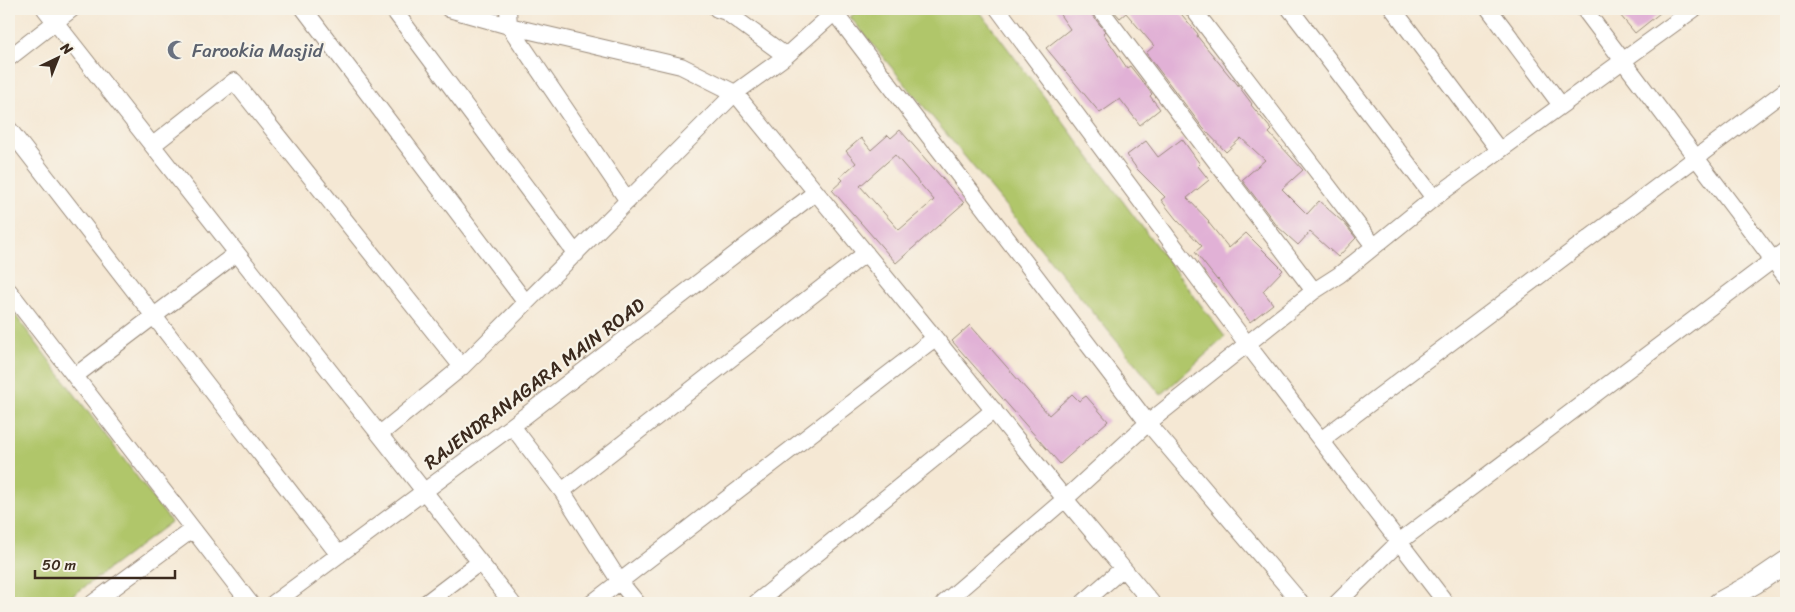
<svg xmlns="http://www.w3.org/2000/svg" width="1795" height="612" viewBox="0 0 1795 612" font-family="Sriracha,sans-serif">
	<rect width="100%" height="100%" fill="#f7f3e8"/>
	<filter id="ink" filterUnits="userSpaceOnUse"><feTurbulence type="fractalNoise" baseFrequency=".02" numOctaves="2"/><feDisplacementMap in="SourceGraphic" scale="10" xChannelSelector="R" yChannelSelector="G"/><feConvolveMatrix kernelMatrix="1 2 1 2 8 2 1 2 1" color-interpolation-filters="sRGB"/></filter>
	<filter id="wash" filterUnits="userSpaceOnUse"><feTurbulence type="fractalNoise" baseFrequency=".0096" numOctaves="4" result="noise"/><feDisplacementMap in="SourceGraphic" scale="20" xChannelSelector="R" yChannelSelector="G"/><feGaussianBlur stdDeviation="1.12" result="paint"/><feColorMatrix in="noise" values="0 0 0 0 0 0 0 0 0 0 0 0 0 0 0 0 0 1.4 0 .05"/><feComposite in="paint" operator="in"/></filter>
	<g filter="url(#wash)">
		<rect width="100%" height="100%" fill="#f5e8d4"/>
		<path fill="#b0c66b" stroke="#767844" d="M860 9H978L1225 337 1161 395 850 17Z
			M9 307 171 522 63 603H9Z"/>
		<g id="blocks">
			<path fill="#e1b1d6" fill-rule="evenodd" d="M1056 9H1090L1092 15 1105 31 1103 33 1127 68 1130 66 1152 94 1150 96 1160 109 1140 125 1120 99 1100 113 1046 48 1070 29Z
				M1112 9H1177L1198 34 1197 36 1233 80H1234L1252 104 1251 105 1272 130 1269 133 1303 170 1282 189 1307 214 1319 201 1344 223 1356 238 1338 257 1310 232 1298 245 1278 227 1242 180 1265 160 1241 138 1226 152 1203 128 1146 53 1154 46 1126 13 1120 18Z
				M1615 9H1665L1635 33Z
				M900 130 964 203 896 263 832 190 843 180 840 177 856 163 846 151 861 138 871 150 888 135 891 138ZM895 155 934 200 899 230 860 186Z
				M1182 139 1200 164 1198 166 1209 180 1187 198 1209 221 1208 222 1229 248 1246 233 1283 270 1263 291 1273 304 1250 322 1218 279 1217 280 1195 252 1202 246 1176 219 1161 200 1165 197 1137 169 1127 155 1146 141 1158 157Z
				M970 325 1049 415 1072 394 1079 401 1086 396 1108 421 1060 464 952 341Z"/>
		</g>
	</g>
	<g filter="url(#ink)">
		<use href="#blocks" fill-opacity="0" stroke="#988979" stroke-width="1"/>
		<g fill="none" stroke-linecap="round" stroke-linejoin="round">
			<defs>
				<path id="minor" d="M45 9 512 603
					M304 9 526 303
					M393 9 576 254
					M449 9 509 26 681 66 735 93 935 338 1065 499 1152 603
					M508 9 509 26 628 201
					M717 9 726 12 786 56
					M829 9 834 12 1148 423 1301 603
					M998 9 1247 344 1446 603
					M1100 9 1314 291
					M1193 9 1374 246
					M1290 9 1434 198
					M1393 9 1499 150
					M1489 9 1561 105
					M1584 9 1786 277
					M9 58 72 9
					M9 129 339 555
					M153 145 234 81 462 367
					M9 291 250 603
					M75 376 237 253
					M512 426 562 491 620 582 637 603
					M380 434 462 367 735 93 786 56 838 9
					M1321 440 1786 90
					M562 491 866 253
					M93 603 193 529
					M274 603 512 426 816 192
					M426 603 480 562
					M592 603 935 338
					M756 603 994 410
					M944 603 1065 499 1148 423 1247 344 1314 291 1339 275 1434 198 1694 9
					M1083 603 1122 569
					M1337 603 1399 542 1786 250"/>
				<path id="tertiary" d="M1719 603 1755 583 1786 562"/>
			</defs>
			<use href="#minor" stroke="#988979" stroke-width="18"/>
			<use href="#tertiary" stroke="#988979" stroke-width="23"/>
			<use href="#minor" stroke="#fff" stroke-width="16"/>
			<use href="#tertiary" stroke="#fff" stroke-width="21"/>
		</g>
	</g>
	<defs>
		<symbol id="mosque-bare" viewBox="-9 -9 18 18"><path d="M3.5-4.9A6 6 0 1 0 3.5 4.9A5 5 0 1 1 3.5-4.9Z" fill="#6b7280" stroke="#f7f3e8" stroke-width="2.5" paint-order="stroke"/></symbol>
	</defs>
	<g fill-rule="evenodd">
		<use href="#mosque-bare" x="163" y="36" width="28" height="28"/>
	</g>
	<g text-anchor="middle" stroke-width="4.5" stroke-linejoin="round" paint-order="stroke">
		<g font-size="19" fill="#5b616d" stroke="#f7f3e8" text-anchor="start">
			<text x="192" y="57">Farookia Masjid</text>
		</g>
		<g font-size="19" fill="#3b2a1e" stroke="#f7f3e8">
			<text transform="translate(534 383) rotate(-37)" y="7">RAJENDRANAGARA MAIN ROAD</text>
		</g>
	</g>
	<rect width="1795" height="612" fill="none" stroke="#f7f3e8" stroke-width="30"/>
	<g transform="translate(58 58) rotate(43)" stroke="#f7f3e8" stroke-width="4" paint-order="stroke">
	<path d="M0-4L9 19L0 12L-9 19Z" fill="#3b2a1e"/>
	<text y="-8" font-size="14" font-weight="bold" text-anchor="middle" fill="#3b2a1e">N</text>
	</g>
	<path d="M35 570v8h140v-8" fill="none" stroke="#3b2a1e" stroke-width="2.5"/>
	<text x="42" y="570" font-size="15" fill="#3b2a1e" stroke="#f7f3e8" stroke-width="4" paint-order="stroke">50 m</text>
</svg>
